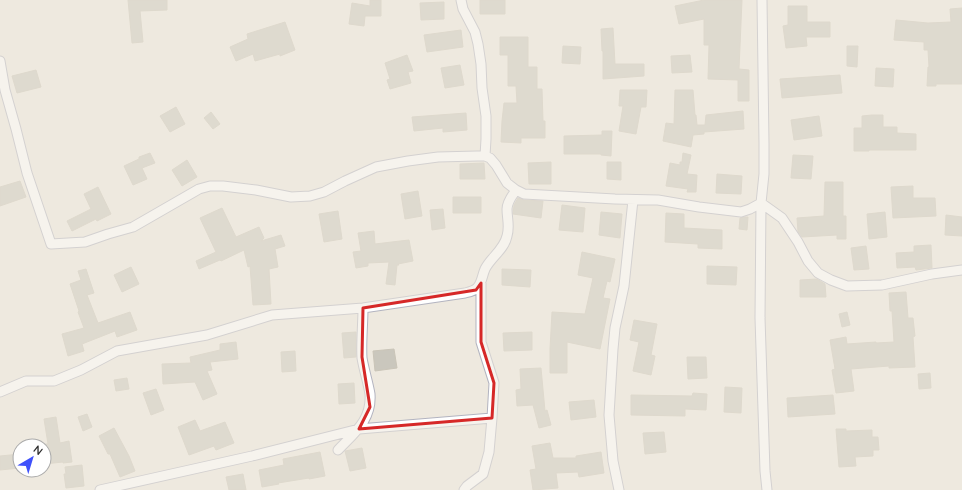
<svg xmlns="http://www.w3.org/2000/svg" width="962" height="490" viewBox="0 0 962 490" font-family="Quicksand,sans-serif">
	<rect width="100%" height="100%" fill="#eee9df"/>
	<path fill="#cac7bd" stroke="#cac5b8" d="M128 0H167V10L140 11 143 42 132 43Z
		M370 0H381V16H365L364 26 349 24 352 3 370 6Z
		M480 0H505V14H480Z
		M704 0H742L739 69 749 70V101H738V80L708 79 709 45H704V19L679 24 675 6Z
		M444 2V19L421 20 420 3Z
		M788 6H807V22H830V37H806L807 46 786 48 783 26 788 25Z
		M962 8V84H936V86H927L928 67H929L928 50H924V42L894 40 896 20 928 23 951 22 950 9Z
		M285 22 295 50 280 56V54L255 61 253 54 236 61 230 47 248 39 247 34Z
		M613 28 615 64H644V76L603 79V51H602L601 29Z
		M461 30 463 47 427 52 424 35Z
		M500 37H528V67H537V89H542L543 121H545V138H521V143L501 142 502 121 504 103H517L516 86H508V55H500Z
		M563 46 581 47 580 64 562 63Z
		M847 46H858L857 67 847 66Z
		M407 55 413 71 408 72 411 83 390 89 387 80 390 79 385 63Z
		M690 55 692 72 672 73 671 56Z
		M460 65 464 85 445 88 441 68Z
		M876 68 894 69 893 87 875 86Z
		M36 70 41 87 17 93 12 76Z
		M840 75 842 93 782 98 780 79Z
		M620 90H647L646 107H641L636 134 619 131 623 106H619Z
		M675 90H693L695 115H696L697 125H705L706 115 743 111 744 129 704 132V134L693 135 691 147 663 141 666 123 674 124Z
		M176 107 185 124 170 132 160 116Z
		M211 112 220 124 213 129 204 118Z
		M466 113 467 130 443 132V128L414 131 412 117Z
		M872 115H883V127H897V133L916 134V150H869V151H854V128H862V116Z
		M819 116 822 136 794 140 791 120Z
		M602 131H612L611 156 601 155V154H564V136L602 135Z
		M150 153 155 163 142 168 147 179 133 185 124 166 139 159V157Z
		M683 153 691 155 687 174 697 175 696 192H687L688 189 666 186 670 163 680 165V162H682Z
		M793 155 813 156 811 179 791 178Z
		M187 160 197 177 182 186 172 170Z
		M551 162V184H529L528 163Z
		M607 162H621V180L607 179Z
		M484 163 485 179H460V164Z
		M717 174 742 176 741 194 716 193Z
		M20 181 26 197 0 206V187Z
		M825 182H843V216H846V239H837V235L802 237 798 232 797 218 824 216Z
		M913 186V198H935L936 216 893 218 891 187Z
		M98 187 111 214 97 221 96 219 72 231 67 221 91 209 84 194Z
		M418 191 422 216 405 219 401 194Z
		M453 197H481V213H453Z
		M518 198 524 200 543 201 541 218 513 214 514 205Z
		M562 205 585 208 583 232 559 230Z
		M222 208 236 237 259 227 264 238 261 241 281 235 285 246 275 249 278 267 269 269 271 304 253 305 250 266 248 267 244 250 221 261 220 260 199 269 196 261 216 252 200 218Z
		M443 209 445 228 432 230 430 210Z
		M338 211 342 239 324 242 319 214Z
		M601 212 622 214 620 238 599 235Z
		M885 212 887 237 869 239 867 214Z
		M666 213 684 214V228L722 230V249L698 248V244L665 242Z
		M946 215 962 217V236L945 235Z
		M744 217H748L747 230 739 229 740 218Z
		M374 231 375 244 400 241 409 240 413 261 398 264 399 265H397L395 285 386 284 389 262 368 263V266L356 268 353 252 361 251 358 233Z
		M931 245 932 268 916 270 915 267 897 268 896 253 914 252V246Z
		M866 246 869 269 854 270 851 248Z
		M582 252 615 259 610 282 607 281 603 298 610 299 600 349 567 342V373H550V349L552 312 585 314 593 278 578 275Z
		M707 266 737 267 736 285 707 284Z
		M131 267 139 284 122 292 114 275Z
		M86 269 94 293 87 295 98 323 130 312 137 330 117 337 115 331 82 344 84 351 68 356 62 334 84 328 78 312 79 311 70 284 81 280 78 271Z
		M502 269 531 270 530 287 502 285Z
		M817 279 825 284 826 297H800V280Z
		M906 292 908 318H913L915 336 913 337 915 367 889 368V366L851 369 854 391 836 393 832 370 835 369 830 340 846 337 847 344 876 342V343L894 342 892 311H890L889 293Z
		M847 312 850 325 842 327 839 314Z
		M634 320 657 324 651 355 655 356 651 375 633 371 639 342 630 340Z
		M356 332V357L344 358 342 333Z
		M532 332V350L504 351 503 333Z
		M236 342 238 359 210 362 212 370 207 371 217 394 203 400 195 382 163 384 162 364 191 363 190 357 220 350V344Z
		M394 349 397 368 375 371 373 351Z
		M295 351 296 371 282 372 281 352Z
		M687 357H706L707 378 688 379Z
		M541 368 545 411 547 410 551 425 539 428 533 405 517 406 516 390 521 389 520 369Z
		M930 373 931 388 919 389 918 374Z
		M127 378 129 389 116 391 114 380Z
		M354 383 355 403 339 404 338 384Z
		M725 387 742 388 741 413 724 412Z
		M156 389 164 410 151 415 143 393Z
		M693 393 707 394 706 410 685 409V416L631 415V395L692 396Z
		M833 395 835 414 788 417 787 398Z
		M594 400 596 417 571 420 569 402Z
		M87 414 92 427 83 431 78 417Z
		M56 417 60 443 69 441 72 462 63 463V462L44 464V444H48L44 419Z
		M195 420 200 431 225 422 234 443 216 450 214 446 189 455 178 427Z
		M114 428 129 456 135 471 120 477 110 454H108L99 436Z
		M836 429H846V431L872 430V437H878L879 450H873V456L855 457 856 466 839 467Z
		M664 432 666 452 645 454 643 433Z
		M550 443 553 458H576V456L601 452 604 473 579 477 578 472 556 473 558 488 533 490 530 470 536 469 532 446Z
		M362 448 366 468 350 471 345 451Z
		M320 452 325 476 309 479V478L278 483 279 484 262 487 259 470 284 465 283 459Z
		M20 454V468L0 470V456Z
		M82 465 84 486 66 488 64 474H66L65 467Z
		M243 474 246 490H229L226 477Z"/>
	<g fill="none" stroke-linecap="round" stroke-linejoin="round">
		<defs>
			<path id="minor" d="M461 0 463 9 475 32 478 44 481 64 482 88 486 116V139L485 156
				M762 0 764 143V174L761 203 760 318 765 471 767 490
				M0 61 5 90 16 129 27 173 51 244 85 242 108 234 133 227 199 189 210 186H223L256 190 291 197 310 196 324 192 345 181 376 167 408 161 438 157 477 156H485L490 158 496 165 507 183 516 190 524 194 615 199 658 200 699 207 741 212 750 209 761 203 782 218 798 242 808 261 818 273 831 280 847 286 882 285 932 274 962 270
				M0 392 26 381H54L81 370 117 351 207 335 272 315 363 308 465 293C469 292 474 291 477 288 482 283 482 276 485 269 491 257 504 250 507 236 510 226 507 219 507 209 507 202 512 196 516 190
				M338 450C354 433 372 420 370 394 368 382 364 370 362 358 361 342 363 324 363 308
				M100 490 252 456 359 429 492 418
				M464 490 467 486 483 474 489 452 492 418 494 383 481 342V283
				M619 490 613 461 609 415 613 349 615 328 624 286 633 200"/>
		</defs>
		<use href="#minor" stroke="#b3b4c0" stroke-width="11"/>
		<use href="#minor" stroke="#fff" stroke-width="9"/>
	</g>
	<path d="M0 0H962V490H0ZM481 283V342L494 383 492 418 359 429 370 407 362 357 363 308 476 290Z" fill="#eee9df" fill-opacity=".55" fill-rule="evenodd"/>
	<path fill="none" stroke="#d62828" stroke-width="3" stroke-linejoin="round" d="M481 283V342L494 383 492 418 359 429 370 407 362 357 363 308 476 290Z"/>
	<g transform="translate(32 458) rotate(38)"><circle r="19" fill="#ffffff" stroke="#ababab"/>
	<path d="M0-3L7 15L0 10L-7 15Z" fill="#3f51fb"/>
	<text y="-6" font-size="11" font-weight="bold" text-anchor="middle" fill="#2d2d2d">N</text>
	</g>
</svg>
